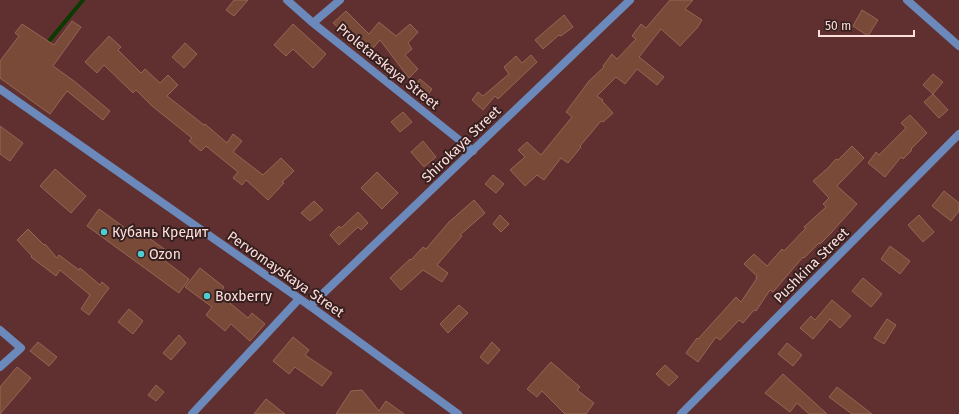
<svg xmlns="http://www.w3.org/2000/svg" width="959" height="414" viewBox="0 0 959 414" font-family="'Fira Sans',sans-serif">
	<rect width="100%" height="100%" fill="#603030"/>
	<g fill="none" stroke-linecap="round" stroke-linejoin="round">
		<path stroke="#0b3b01" stroke-width="4" d="M49 41 83 0"/>
	</g>
	<path fill="#7a4a39" stroke="#976554" d="M234 0H248L234 16 226 10Z
		M670 0H693L685 9 702 20 697 28 680 46 661 29 639 57 664 77 657 85 637 69 625 84 616 77 597 96 603 100 602 101 613 113 603 122 601 121 580 146 581 147 568 163 561 158 544 180 537 175 525 186 510 170 525 157 518 150 527 142 541 155 572 117 566 112 589 81 604 67 603 66 612 54 617 59 636 39 632 36 641 24 646 28Z
		M862 10 878 20 868 36 853 26Z
		M346 11 369 34 379 22 396 36 410 24 418 32 408 43 412 49 405 55 418 69 409 78 380 40 368 54 333 23Z
		M564 15 573 27 561 36 559 35 543 49 535 40Z
		M72 21 81 27 53 66 74 81 110 111 103 120 67 91 50 114 0 78V61L19 36 15 33 22 24 54 45Z
		M293 24 326 54 313 68 293 49 286 56 274 45Z
		M109 36 121 47 118 50 141 73 145 69 160 83 168 75 178 85 167 96 204 125 205 124 227 143 233 134 242 141 233 152 263 175 281 158 294 171 282 182 284 183 268 200 246 180 242 185 233 178 238 172 206 146 201 151 189 141 192 138 152 106 136 90 133 93 104 65 97 73 85 62Z
		M185 43 197 54 184 68 172 57Z
		M531 55 537 62 498 99 495 96 483 110 472 100 478 92 483 96 509 74 504 67 516 56 522 63Z
		M933 74 943 82 933 94 923 85Z
		M420 79 432 89 424 100 411 90Z
		M933 94 948 110 939 118 924 102Z
		M403 112 412 122 400 132 391 122Z
		M910 115 927 133 911 149 912 150 903 159 901 157 885 177 868 163 876 152 879 155 906 128 901 123Z
		M0 126 23 143 10 161 0 154Z
		M423 141 436 157 424 167 411 152Z
		M852 146 864 158 837 186 857 204 830 234 820 244 819 243 804 258 803 257 773 292 770 290 756 311 754 310 743 323 739 320 720 340 716 337 698 362 686 353 697 338 698 339 736 297 741 302 757 278H756L757 276 744 264 754 254 767 266 782 249 784 251 806 228 804 227 826 207 823 204 829 198 813 181 828 168 836 159 838 160Z
		M55 169 86 196 71 213 40 186Z
		M377 172 398 193 382 209 361 188Z
		M493 175 504 184 496 193 485 184Z
		M944 191 959 203V211L951 221 932 206Z
		M474 200 485 213 460 235 462 236 437 265 448 273 442 282 423 270 401 290 390 278 410 259 411 260 423 247 426 249 449 222Z
		M314 201 323 210 310 221 301 213Z
		M99 209 132 233 135 228 167 251 161 258 189 279 179 293 87 226Z
		M358 212 368 223 361 230 358 227 339 245 330 235 339 226 341 228Z
		M500 215 509 224 501 232 493 224Z
		M919 215 934 232 923 242 908 225Z
		M28 229 44 245 45 244 57 258 59 255 79 270 80 268 100 285 102 282 109 288 89 315 81 309 90 295 60 270 56 276 31 257 32 256 17 240Z
		M890 246 910 261 900 274 881 259Z
		M200 268 224 287 219 294 248 318 252 313 265 324 250 341 231 324 225 331 206 315 212 307 185 287Z
		M863 278 882 294 871 307 852 291Z
		M832 300 851 316 840 328 830 319 813 339 800 328 811 316 815 320Z
		M459 305 468 313 448 333 440 324Z
		M129 309 143 321 133 334 118 322Z
		M887 319 896 325 884 344 874 338Z
		M179 335 186 343 171 360 163 353Z
		M293 337 309 350 305 355 332 373 322 386 295 367 289 374 273 361Z
		M38 342 57 357 49 366 30 351Z
		M492 342 500 350 488 364 480 357Z
		M787 343 802 355 793 366 778 354Z
		M551 362 580 387 577 390 594 403 586 414H565L542 391 537 397 527 389Z
		M665 365 678 377 669 386 656 374Z
		M17 367 31 378 0 414V387Z
		M783 374 827 414H809L797 403 790 412 765 393Z
		M156 385 164 392 156 401 148 395Z
		M837 387 872 414H852L829 397Z
		M362 390 379 411 386 401 404 414H336L351 391Z
		M266 399 285 414H254Z"/>
	<g fill="none" stroke-linecap="round" stroke-linejoin="round">
		<path stroke="#6b89bb" stroke-width="8" d="M287 0 313 23 473 151
			M907 0 959 46
			M313 23 340 0
			M310 306 630 0
			M0 330 21 348 0 367
			M192 414 299 299
			M681 414 959 134"/>
		<path stroke="#6b89bb" stroke-width="8" d="M0 89 310 306 458 414"/>
	</g>
	<g fill="#51ccd3" stroke="#36201f" stroke-width="1.5">
		<circle cx="104" cy="232" r="4"/>
		<circle cx="141" cy="254" r="4"/>
		<circle cx="207" cy="296" r="4"/>
	</g>
	<g text-anchor="middle" stroke-width="4" stroke-linejoin="round" paint-order="stroke">
		<g font-size="14" fill="#fddedc" stroke="#36201f">
			<text transform="translate(388 66) rotate(39)" y="5">Proletarskaya Street</text>
			<text transform="translate(461 144) rotate(-44)" y="5">Shirokaya Street</text>
			<text transform="translate(811 265) rotate(-45)" y="5">Pushkina Street</text>
			<text transform="translate(286 274) rotate(35)" y="5">Pervomayskaya Street</text>
		</g>
		<g font-size="14" fill="#fddedc" stroke="#36201f" text-anchor="start">
			<text x="112" y="237">Кубань Кредит</text>
			<text x="149" y="259">Ozon</text>
			<text x="215" y="301">Boxberry</text>
		</g>
	</g>
	<path d="M819 30v6h95v-6" fill="none" stroke="#fddedc" stroke-width="2"/>
	<text x="825" y="30" font-size="12" fill="#fddedc" stroke="#36201f" stroke-width="3" paint-order="stroke">50 m</text>
</svg>
